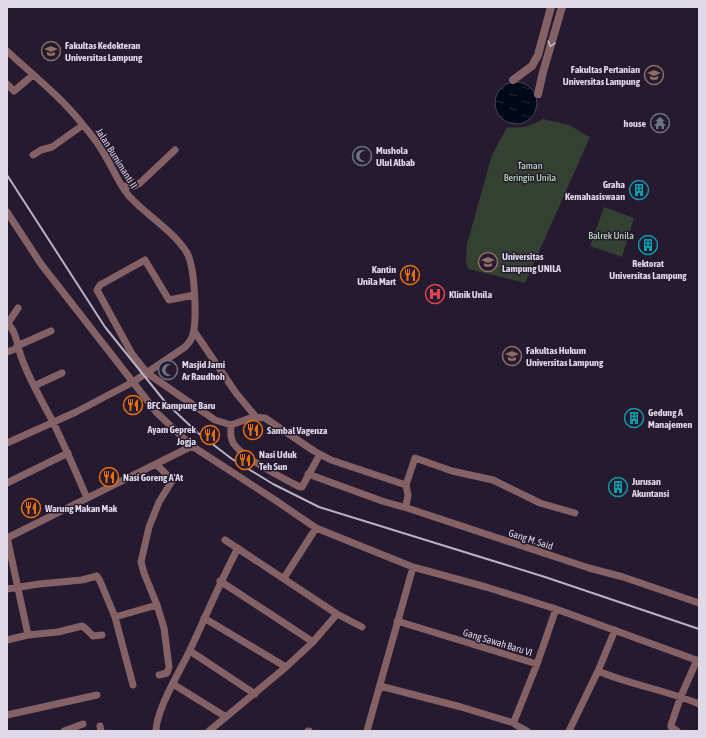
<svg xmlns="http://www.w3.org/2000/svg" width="706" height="738" viewBox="0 0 706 738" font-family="'Asap Condensed',sans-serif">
	<defs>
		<pattern id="water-ripples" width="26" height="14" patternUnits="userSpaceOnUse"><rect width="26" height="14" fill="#000919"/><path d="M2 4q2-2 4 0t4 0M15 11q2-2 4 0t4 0" fill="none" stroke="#252c3a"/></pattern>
	</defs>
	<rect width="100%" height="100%" fill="#251a30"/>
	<path fill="#334032" d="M543 119 569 125 590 137 525 283 469 269 467 266 466 261 467 244 492 155 507 127C521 129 531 126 543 119Z
		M604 207 634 218 622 257 590 246Z"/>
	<path fill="url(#water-ripples)" stroke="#434757" d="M495 103a21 21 0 1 1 42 0a21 21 0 1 1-42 0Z"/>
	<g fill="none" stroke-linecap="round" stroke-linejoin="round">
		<path stroke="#846164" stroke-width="7" d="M7 51C33 75 61 97 83 125 90 133 97 142 103 152 112 166 118 183 129 196 146 215 175 232 187 253 195 267 197 319 193 334 192 339 189 343 185 347L133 382 76 412 7 443
			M7 84 14 91 33 75
			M33 155 41 150 52 147 83 125
			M122 186H134L140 183 175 150
			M7 212 41 264 157 413 192 446 275 500 316 528 413 567 486 587 556 609 699 661
			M194 295 169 300 145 260 100 285 97 290 132 354 147 373 215 420 231 425 253 417 265 418 314 451 331 460 406 485
			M7 323C17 331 17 347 22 359 30 381 42 401 53 422 65 447 76 472 87 498
			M8 323 18 308
			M194 331 236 393 256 417
			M17 346 51 331
			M7 352 18 348
			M34 386 62 373
			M231 425C231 430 230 436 232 440 236 455 286 480 300 487H302L320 454
			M308 474 382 501 407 508
			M7 483 68 453
			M575 513 540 503 493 480 452 471 415 458 406 485 408 495 406 506 407 508 589 568 623 577 699 603
			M7 537 28 635 58 632 82 626 85 628 93 636 102 635
			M7 538 192 446
			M225 540 337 614 362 627
			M284 578 316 528
			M220 581 313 642
			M7 589 39 584 82 580 97 576 100 581 115 617 157 605 144 573 141 562 149 527 159 502 172 481 169 477 156 464
			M157 605 164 628 169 667 167 673 159 675
			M115 617 133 685
			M204 618 286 667
			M397 621 537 664 556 609
			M7 640 28 635
			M190 651 255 694
			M598 671C631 685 666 690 699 704
			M173 684 226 717
			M380 686 461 707 514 723
			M7 715 97 695
			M100 726 101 731
			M64 731 83 724
			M156 731C156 710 180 671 190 650 206 616 220 582 238 548
			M209 731 286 667 313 642 337 614
			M308 731H309
			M367 731 413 567
			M527 731 516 725 514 723 515 719 537 664
			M569 731 598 671 615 630
			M677 731 671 727V725L681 696 697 660"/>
		<path stroke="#846164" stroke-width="8" d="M513 80 532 66 538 55 551 7
			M538 94 543 72 562 7"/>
		<path stroke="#b9b2c2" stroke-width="2" d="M7 175 105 327 166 403 198 433 232 459 273 484 319 507 545 577 699 629"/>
	</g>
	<defs><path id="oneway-chevron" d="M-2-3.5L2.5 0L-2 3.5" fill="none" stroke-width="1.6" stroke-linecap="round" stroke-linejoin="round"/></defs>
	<use stroke="#c3b4c0" href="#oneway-chevron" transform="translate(551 44) rotate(106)"/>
	<defs>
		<symbol id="university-ring" viewBox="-11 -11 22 22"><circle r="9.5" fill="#251a30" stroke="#8d6e63" stroke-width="1.5"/><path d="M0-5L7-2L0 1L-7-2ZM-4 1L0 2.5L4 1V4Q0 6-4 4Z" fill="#8d6e63"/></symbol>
		<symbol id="temple-ring" viewBox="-11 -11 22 22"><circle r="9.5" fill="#251a30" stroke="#6b7280" stroke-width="1.5"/><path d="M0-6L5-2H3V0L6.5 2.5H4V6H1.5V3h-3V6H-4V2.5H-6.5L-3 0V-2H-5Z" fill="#6b7280"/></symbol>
		<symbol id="mosque-ring" viewBox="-11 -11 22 22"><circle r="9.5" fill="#251a30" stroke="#6b7280" stroke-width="1.5"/><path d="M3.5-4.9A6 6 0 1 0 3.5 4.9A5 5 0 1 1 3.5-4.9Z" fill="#6b7280"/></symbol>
		<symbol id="building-ring" viewBox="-11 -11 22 22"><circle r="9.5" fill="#251a30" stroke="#0f9aa8" stroke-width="1.5"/><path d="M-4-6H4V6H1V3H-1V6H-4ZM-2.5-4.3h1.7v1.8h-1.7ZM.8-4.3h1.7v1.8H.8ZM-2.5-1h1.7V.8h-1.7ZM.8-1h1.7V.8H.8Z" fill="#0f9aa8"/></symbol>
		<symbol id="restaurant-ring" viewBox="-11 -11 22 22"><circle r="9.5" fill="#251a30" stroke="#e8710a" stroke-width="1.5"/><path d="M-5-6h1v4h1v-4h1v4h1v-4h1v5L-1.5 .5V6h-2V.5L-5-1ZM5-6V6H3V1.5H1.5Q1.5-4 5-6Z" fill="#e8710a"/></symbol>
		<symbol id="hospital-ring" viewBox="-11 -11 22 22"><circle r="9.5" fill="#251a30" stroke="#e0444e" stroke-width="1.5"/><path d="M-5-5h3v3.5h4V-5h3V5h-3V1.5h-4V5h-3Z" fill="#e0444e"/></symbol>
	</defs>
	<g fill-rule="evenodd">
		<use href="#university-ring" x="40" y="40" width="22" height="22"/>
		<use href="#university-ring" x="643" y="64" width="22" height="22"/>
		<use href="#temple-ring" x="649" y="112" width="22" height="22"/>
		<use href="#mosque-ring" x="351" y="145" width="22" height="22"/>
		<use href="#building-ring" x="628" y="179" width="22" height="22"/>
		<use href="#building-ring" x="637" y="234" width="22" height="22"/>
		<use href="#university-ring" x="477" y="251" width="22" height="22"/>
		<use href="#restaurant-ring" x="399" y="264" width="22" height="22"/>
		<use href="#hospital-ring" x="424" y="283" width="22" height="22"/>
		<use href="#university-ring" x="501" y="345" width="22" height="22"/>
		<use href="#mosque-ring" x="157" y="359" width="22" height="22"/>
		<use href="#restaurant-ring" x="122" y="394" width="22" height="22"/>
		<use href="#building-ring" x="623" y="407" width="22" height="22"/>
		<use href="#restaurant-ring" x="242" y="419" width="22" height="22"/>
		<use href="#restaurant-ring" x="199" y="424" width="22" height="22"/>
		<use href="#restaurant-ring" x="234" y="449" width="22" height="22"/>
		<use href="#restaurant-ring" x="98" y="466" width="22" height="22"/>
		<use href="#building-ring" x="607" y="476" width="22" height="22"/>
		<use href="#restaurant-ring" x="20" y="497" width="22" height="22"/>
	</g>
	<g text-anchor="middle" stroke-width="3" stroke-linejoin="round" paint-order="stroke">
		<g font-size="10" font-weight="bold" fill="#ded8e7" stroke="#251a30" text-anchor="start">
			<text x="65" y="49">Fakultas Kedokteran<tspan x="65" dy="12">Universitas Lampung</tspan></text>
			<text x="640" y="73" text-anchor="end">Fakultas Pertanian<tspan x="640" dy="12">Universitas Lampung</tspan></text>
			<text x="646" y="127" text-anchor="end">house</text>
			<text x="376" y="154">Mushola<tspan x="376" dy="12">Ulul Albab</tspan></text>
			<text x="625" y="188" text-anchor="end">Graha<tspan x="625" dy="12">Kemahasiswaan</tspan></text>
			<text x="502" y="260">Universitas<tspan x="502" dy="12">Lampung UNILA</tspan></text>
			<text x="648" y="267" text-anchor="middle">Rektorat<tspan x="648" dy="12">Universitas Lampung</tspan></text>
			<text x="396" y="273" text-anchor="end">Kantin<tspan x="396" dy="12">Unila Mart</tspan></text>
			<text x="449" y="298">Klinik Unila</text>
			<text x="526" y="354">Fakultas Hukum<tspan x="526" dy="12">Universitas Lampung</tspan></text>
			<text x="182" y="368">Masjid Jami<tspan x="182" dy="12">Ar Raudhoh</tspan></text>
			<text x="147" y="409">BFC Kampung Baru</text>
			<text x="648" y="416">Gedung A<tspan x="648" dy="12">Manajemen</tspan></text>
			<text x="196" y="433" text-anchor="end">Ayam Geprek<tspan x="196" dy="12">Jogja</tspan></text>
			<text x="267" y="434">Sambal Vagenza</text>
			<text x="259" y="458">Nasi Uduk<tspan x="259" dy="12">Teh Sun</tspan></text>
			<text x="123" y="481">Nasi Goreng A'At</text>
			<text x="632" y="485">Jurusan<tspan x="632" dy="12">Akuntansi</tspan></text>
			<text x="45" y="512">Warung Makan Mak</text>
		</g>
		<g font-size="10" fill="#ded8e7" stroke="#251a30">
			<text transform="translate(117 158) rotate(58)" y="4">Jalan Bumimanti II</text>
			<text transform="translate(531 539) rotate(18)" y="4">Gang M. Said</text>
			<text transform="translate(498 642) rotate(17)" y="4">Gang Sawah Baru VI</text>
		</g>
		<g font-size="10" fill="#c8efc4" stroke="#251a30">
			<text x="530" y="169">Taman<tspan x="530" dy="12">Beringin Unila</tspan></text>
			<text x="611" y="239">Balrek Unila</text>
		</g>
	</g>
	<rect width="706" height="738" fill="none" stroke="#ded8e7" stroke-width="16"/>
</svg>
